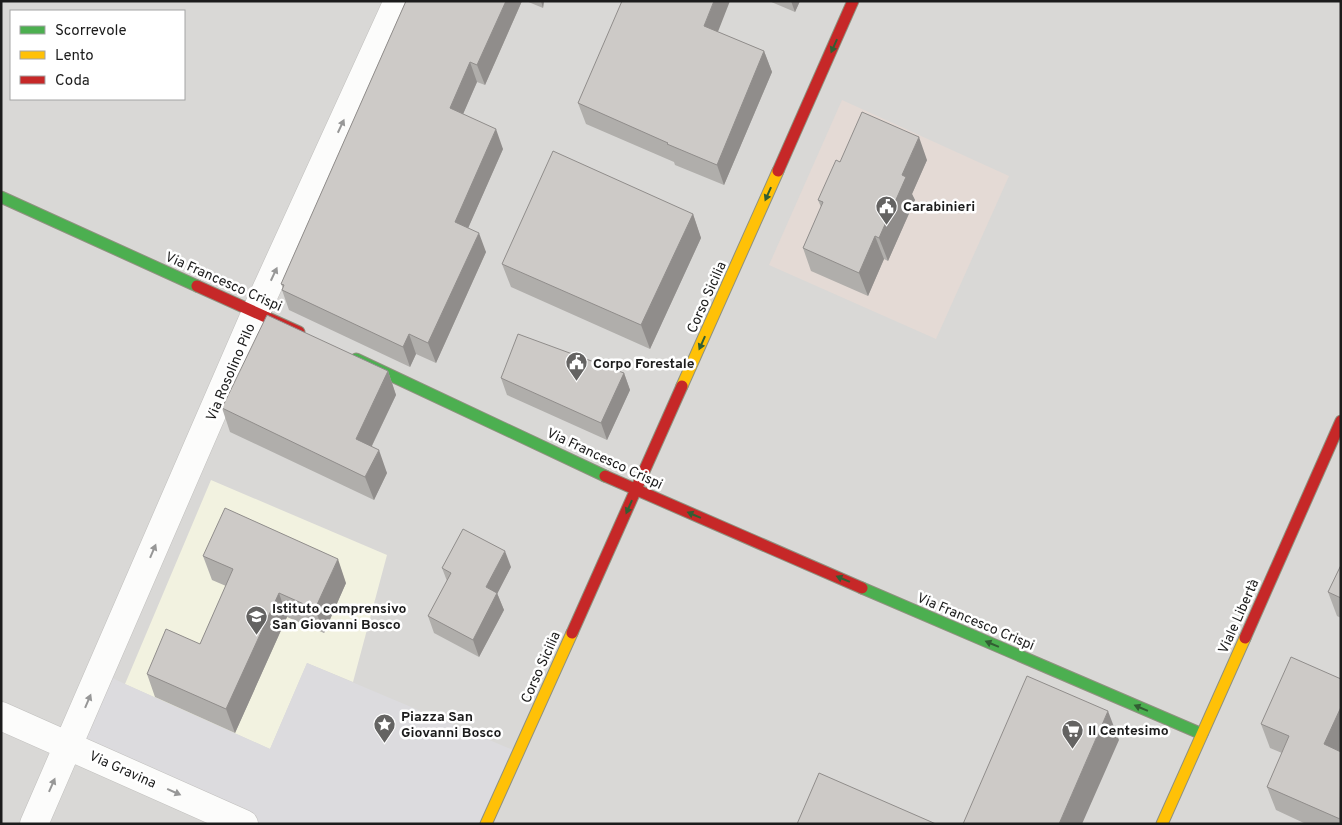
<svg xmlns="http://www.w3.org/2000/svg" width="1342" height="825" viewBox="0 0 1342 825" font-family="Overpass,sans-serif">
	<rect width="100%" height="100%" fill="#eae8e4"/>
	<path fill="#d9d8d6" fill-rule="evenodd" d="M1 1H1341V824H1ZM11 11H184V99H11Z"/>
	<path fill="#f2f2e0" d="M211 480 387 555 353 682 307 663 270 749 125 684Z"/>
	<path fill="#e4dad5" d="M842 100 1009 176 936 339 769 265Z"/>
	<path fill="#dcdbde" d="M307 663 518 752 486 824H244L69 745 100 672 125 684 270 749Z"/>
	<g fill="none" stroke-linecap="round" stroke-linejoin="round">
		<defs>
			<path id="street" d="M1 716 244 824
				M34 824 256 312 398 1"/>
			<path id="fast" d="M1 197 197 286
				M356 359 605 476
				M862 588 1202 734"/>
			<path id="slow" d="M682 386 778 171
				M486 824 572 633
				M1162 824 1245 638"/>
			<path id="jam" d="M778 171 853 1
				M197 286 299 332
				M605 476 862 588
				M572 633 682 386
				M1245 638 1341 421"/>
		</defs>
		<use href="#street" stroke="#c0bfbd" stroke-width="29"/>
		<use href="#fast" stroke="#8f917f" stroke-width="13"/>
		<use href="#slow" stroke="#8f917f" stroke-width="13"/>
		<use href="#jam" stroke="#8f917f" stroke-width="13"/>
		<use href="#street" stroke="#fcfcfb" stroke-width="28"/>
		<use href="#fast" stroke="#4caf50" stroke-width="11"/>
		<use href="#slow" stroke="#ffc107" stroke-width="11"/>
		<use href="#jam" stroke="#c62828" stroke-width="11"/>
	</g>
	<path fill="#b0aeab" d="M406 1H522L485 85 477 82 463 114 503 149 468 228 486 252 436 363 416 354 410 367 289 310 282 290 283 288 281 284Z
		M526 1H544L543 8Z
		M769 1H800L795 12Z
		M718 32 764 51 772 72 724 185 675 165 674 162 586 124 578 103Z
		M927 160 912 194 915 200 888 261 884 259 868 296 811 271 803 248 821 207 818 200 840 162Z
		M693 214 701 238 650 349 511 287 502 264Z
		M388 371 396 395 372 446 387 473 374 500 230 432 222 408Z
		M624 373 630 390 607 440 507 395 501 378Z
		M203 556 346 583 324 633 287 617 235 733 155 697 147 674 200 644 226 586 212 580Z
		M1341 565V618L1337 616 1328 592Z
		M511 567 497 593 504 610 479 657 434 633 428 616 447 581 442 568Z
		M1341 679V750L1340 752H1341V824H1306L1276 810 1267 787 1282 753 1270 748 1261 724Z"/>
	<path fill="#908d8b" d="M506 1H522L485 85 477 65Z
		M541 1H544L543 8Z
		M714 1H730L712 47 704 26Z
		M791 1H800L795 12Z
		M764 51 772 72 724 185 717 165Z
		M470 62 477 82 457 128 450 108Z
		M496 129 503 149 462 242 455 222Z
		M919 137 927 160 912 194 915 200 888 261 879 238 902 175Z
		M693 214 701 238 650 349 641 325Z
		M479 233 486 252 436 363 428 343Z
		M875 236 884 259 868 296 859 273Z
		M409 334 416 354 410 367 403 347Z
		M388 371 396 395 364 462 356 439Z
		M624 373 630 390 607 440 601 423Z
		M379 450 387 473 374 500 365 477Z
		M505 551 511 567 492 604 486 587Z
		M338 559 346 583 324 633 315 609Z
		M279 593 287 617 235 733 226 709Z
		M497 593 504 610 479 657 473 640Z
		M1341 707V750L1333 768 1324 744Z
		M1108 711 1119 740 1082 824H1059Z"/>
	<path fill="#cdcac7" stroke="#908d8b" d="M406 1H506L477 65 470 62 450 108 496 129 455 222 479 233 428 343 409 334 403 347 282 290 284 285 281 284Z
		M622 1H714L704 26 764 51 717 165 667 144 668 143 578 103Z
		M862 112 919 137 902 175 906 177 879 238 875 236 859 273 803 248 823 202 818 200 836 160 840 162Z
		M553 151 693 214 641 325 502 264Z
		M267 315 388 371 356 439 379 450 365 477 222 408Z
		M518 334 624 373 601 423 501 378Z
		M225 508 338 559 315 609 279 593 226 709 147 674 166 629 200 644 233 569 203 556Z
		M463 529 505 551 486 587 497 593 473 640 428 616 451 573 442 568Z
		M1341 565V598L1328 592Z
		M1291 657 1341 679V707L1324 744 1341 752 1340 819 1267 787 1289 736 1261 724Z
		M1027 676 1108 711 1059 824H963Z
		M819 773 936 824H797Z"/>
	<defs><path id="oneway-solid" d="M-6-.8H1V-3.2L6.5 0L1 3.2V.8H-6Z" transform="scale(1.25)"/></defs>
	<g fill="#325e33">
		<use href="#oneway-solid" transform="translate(834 46) rotate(114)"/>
		<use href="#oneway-solid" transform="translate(768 194) rotate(114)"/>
		<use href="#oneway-solid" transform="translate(702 343) rotate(114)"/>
		<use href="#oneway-solid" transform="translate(629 507) rotate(114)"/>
		<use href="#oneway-solid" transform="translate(694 515) rotate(-157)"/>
		<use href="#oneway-solid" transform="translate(843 579) rotate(-157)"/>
		<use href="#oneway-solid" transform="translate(992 644) rotate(-157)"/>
		<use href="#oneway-solid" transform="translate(1141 708) rotate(-157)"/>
	</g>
	<g fill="#979797">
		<use href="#oneway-solid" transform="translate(341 126) rotate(-65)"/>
		<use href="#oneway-solid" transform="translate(274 274) rotate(-65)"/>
		<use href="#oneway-solid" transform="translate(153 551) rotate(-67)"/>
		<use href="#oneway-solid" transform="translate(88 701) rotate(-67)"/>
		<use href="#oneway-solid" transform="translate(52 785) rotate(-66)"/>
		<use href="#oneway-solid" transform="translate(174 792) rotate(24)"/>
	</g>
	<defs>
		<symbol id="civic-pin" viewBox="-11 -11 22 30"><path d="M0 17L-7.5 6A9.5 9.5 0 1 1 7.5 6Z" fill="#646362" stroke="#fff"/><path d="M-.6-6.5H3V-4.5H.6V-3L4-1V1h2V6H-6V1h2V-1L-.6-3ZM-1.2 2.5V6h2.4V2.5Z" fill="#fff"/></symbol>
		<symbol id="school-pin" viewBox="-11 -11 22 30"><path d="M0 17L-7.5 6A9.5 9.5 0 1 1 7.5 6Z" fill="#646362" stroke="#fff"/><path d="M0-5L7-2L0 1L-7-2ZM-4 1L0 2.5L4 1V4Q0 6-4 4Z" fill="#fff"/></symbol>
		<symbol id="sight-pin" viewBox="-11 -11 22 30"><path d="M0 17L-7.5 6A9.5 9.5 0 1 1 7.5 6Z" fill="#646362" stroke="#fff"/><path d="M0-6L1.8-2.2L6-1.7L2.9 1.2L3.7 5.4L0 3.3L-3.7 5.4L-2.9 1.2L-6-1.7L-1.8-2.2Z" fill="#fff"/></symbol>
		<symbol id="supermarket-pin" viewBox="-11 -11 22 30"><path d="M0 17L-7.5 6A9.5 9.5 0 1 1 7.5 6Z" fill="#646362" stroke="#fff"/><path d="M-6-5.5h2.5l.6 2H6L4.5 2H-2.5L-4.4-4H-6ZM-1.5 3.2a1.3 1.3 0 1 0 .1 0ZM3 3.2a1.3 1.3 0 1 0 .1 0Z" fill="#fff"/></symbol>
	</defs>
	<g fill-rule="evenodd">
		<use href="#civic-pin" x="874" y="194" width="25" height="34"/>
		<use href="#civic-pin" x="564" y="350" width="25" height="34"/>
		<use href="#school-pin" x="244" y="604" width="25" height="34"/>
		<use href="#sight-pin" x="372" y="712" width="25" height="34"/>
		<use href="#supermarket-pin" x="1060" y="718" width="25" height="34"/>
	</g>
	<g text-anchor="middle" stroke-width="5" stroke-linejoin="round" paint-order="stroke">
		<g font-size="14" font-weight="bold" fill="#1c1c1c" stroke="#fff" text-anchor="start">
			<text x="903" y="211">Carabinieri</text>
			<text x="593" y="368">Corpo Forestale</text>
			<text x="272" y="613">Istituto comprensivo<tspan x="272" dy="16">San Giovanni Bosco</tspan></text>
			<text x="401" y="721">Piazza San<tspan x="401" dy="16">Giovanni Bosco</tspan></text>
			<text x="1088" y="735">Il Centesimo</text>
		</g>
		<g font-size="14" fill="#1c1c1c" stroke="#fff">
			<text transform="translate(224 281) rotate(24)" y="5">Via Francesco Crispi</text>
			<text transform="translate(706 297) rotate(-66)" y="5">Corso Sicilia</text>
			<text transform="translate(230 372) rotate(-67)" y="5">Via Rosolino Pilo</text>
			<text transform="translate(605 458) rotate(25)" y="5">Via Francesco Crispi</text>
			<text transform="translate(1238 616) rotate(-66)" y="5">Viale Libertà</text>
			<text transform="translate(976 621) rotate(23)" y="5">Via Francesco Crispi</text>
			<text transform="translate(540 667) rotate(-66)" y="5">Corso Sicilia</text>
			<text transform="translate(123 769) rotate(24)" y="5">Via Gravina</text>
		</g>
	</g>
	<rect width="1342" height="825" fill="none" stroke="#1c1c1c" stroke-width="5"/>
	<rect x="10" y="10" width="175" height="90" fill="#ffffff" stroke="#a4a4a4"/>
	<rect x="20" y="26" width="25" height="8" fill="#4caf50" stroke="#a4a4a4"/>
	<text x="55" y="35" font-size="15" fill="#1c1c1c">Scorrevole</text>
	<rect x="20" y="51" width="25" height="8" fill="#ffc107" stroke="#a4a4a4"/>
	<text x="55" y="60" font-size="15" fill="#1c1c1c">Lento</text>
	<rect x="20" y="76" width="25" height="8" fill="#c62828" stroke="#a4a4a4"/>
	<text x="55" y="85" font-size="15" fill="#1c1c1c">Coda</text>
</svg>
